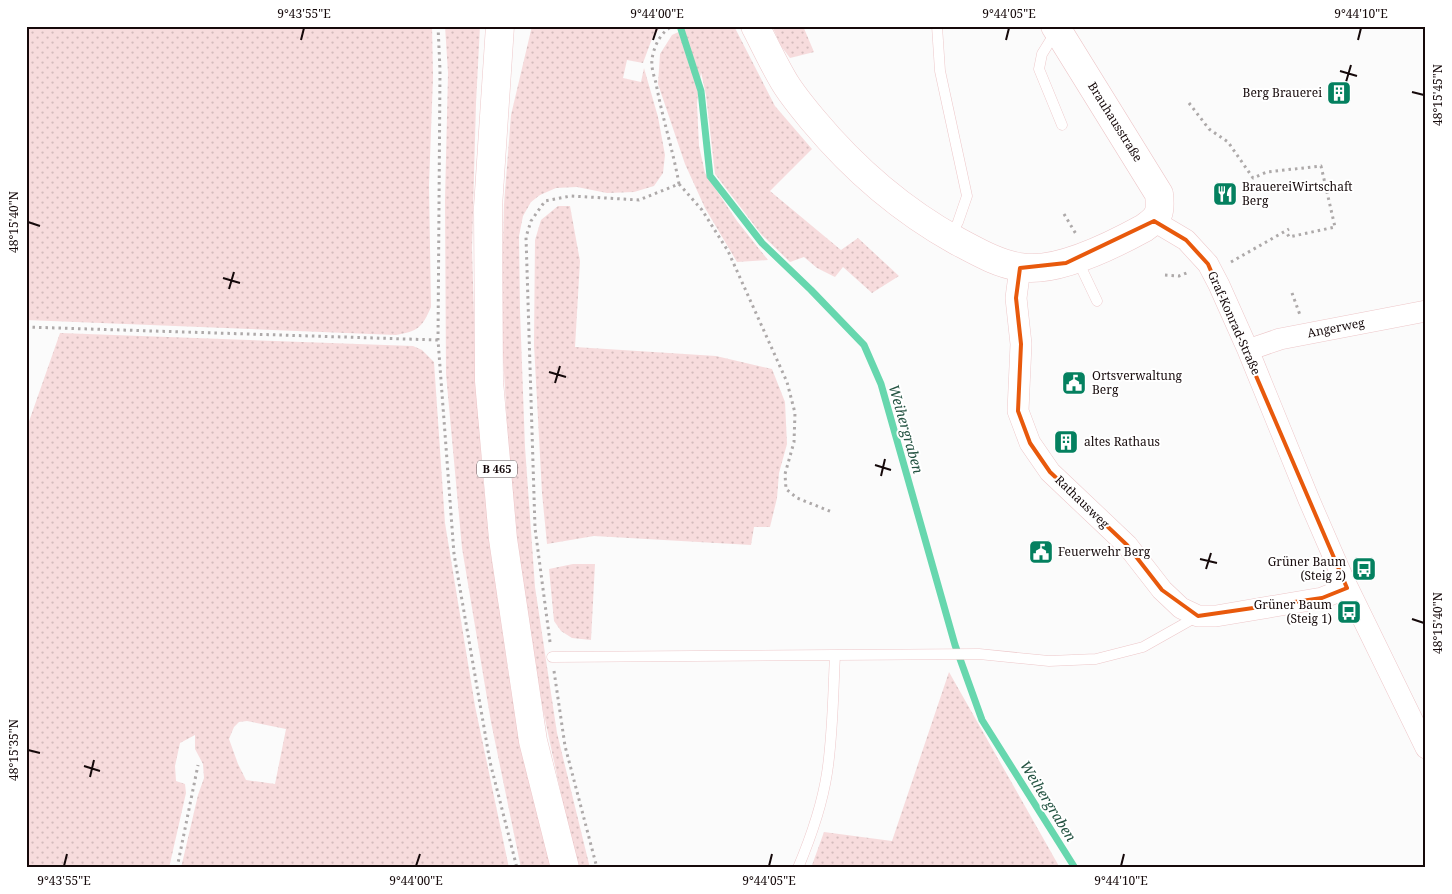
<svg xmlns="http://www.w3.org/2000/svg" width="1452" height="894" viewBox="0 0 1452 894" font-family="'Noto Serif',serif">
	<defs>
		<pattern id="grass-dots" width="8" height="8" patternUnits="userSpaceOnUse" patternTransform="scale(1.25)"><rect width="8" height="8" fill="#f7dcdd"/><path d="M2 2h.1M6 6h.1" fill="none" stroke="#d3bbbc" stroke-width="1.8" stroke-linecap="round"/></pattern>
	</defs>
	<rect width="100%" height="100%" fill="#fbfbfb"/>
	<path fill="url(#grass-dots)" fill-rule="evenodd" d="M26 26H432L433 77 429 185 431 307C422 328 418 331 396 335L26 320Z
		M445 26H480L476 103 472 248 476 384 484 488 508 671 534 802 551 868H521L491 722 462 548 446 374 445 200 448 73Z
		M532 26H662L653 36 643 63 627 60 623 78 641 82 644 68 658 117 665 155 663 173 654 186 634 192 607 193 577 187 556 188 540 195 531 202 523 216 519 236 520 311 525 447 535 587 557 733 590 868H579L568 827 542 705 523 584 511 491 501 322 504 204 511 115Z
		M715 26 735 28 775 106 812 149 770 191 841 250 858 238 899 276 872 293 843 267 835 277 817 268 804 257 790 262 761 234 715 174 706 95 701 72 697 103 699 146 705 173 737 221 768 260 737 262 705 208 685 164 658 84 660 54 672 35 685 29Z
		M772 26H803L814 52 790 58 781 46Z
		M558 206H570L580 261 575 347 716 356 772 369 785 402 787 444 779 473 777 498 770 527H754L751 545 594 536 547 544 542 493 534 345 535 240 541 220Z
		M60 333 413 346 422 350 434 362 445 523 475 706 509 868H181L198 795 204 778 203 764 195 749V735L180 743 175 766 176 781 185 784 186 793 169 868 26 867V430ZM247 721 286 729 275 784 246 780 238 764 229 739 234 727 239 722Z
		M573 564H595L591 640 572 638 561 631 554 621 549 569Z
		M949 672 1060 868H811L824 832 892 841Z"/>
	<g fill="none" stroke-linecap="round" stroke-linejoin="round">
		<path stroke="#67d7ae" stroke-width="7" d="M680 26 701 91 710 176 762 243 811 290 864 345 881 384 955 645 982 720 1075 868"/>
		<defs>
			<path id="lane" d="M937 26 940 71 967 196 958 222 950 237
				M1055 33 1042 54 1039 69 1062 125
				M1077 259 1097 301
				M552 657 979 654 1049 661 1096 659 1143 647 1198 616
				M798 868C811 837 822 806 827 773 833 734 833 694 835 655"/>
			<path id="street" d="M1154 221 1186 240 1208 264 1219 285 1248 350 1309 500 1342 576 1426 748
				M1020 268 1016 298 1021 344 1018 411 1030 443 1050 472 1127 545 1162 590 1181 608 1198 616H1216L1322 598 1347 588
				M1248 350 1280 339 1426 311"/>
			<path id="secondary" d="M755 26C765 45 774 65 785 83 793 96 803 108 813 120 853 168 901 210 957 241 976 251 998 264 1020 267 1056 274 1113 245 1144 228 1160 217 1161 212 1159 194L1055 26"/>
			<path id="primary" d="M500 26 488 207 489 381 503 539 533 741 565 868"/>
		</defs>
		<use href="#lane" stroke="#edc7c9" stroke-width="11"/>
		<use href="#street" stroke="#edc7c9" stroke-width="22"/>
		<use href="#secondary" stroke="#edc7c9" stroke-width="29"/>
		<use href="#primary" stroke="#edc7c9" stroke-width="29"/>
		<path stroke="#ada9a9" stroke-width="3" stroke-dasharray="2.5 4" stroke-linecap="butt" d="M438 26 440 70 438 340 454 554 490 762 517 868
			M1189 103 1209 129 1228 142 1253 178 1267 172 1321 166 1335 227 1289 237 1286 231
			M679 184 702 210 728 251 787 382 795 413 794 442 785 474 786 489 797 498 832 512
			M1064 214 1076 234
			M1231 262 1289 229
			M1165 275 1179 276 1189 272
			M1292 293 1300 315
			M26 327 438 340
			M550 642 535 528 526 237 531 221 545 201 571 196 639 200 679 184C673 150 662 117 656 83 654 76 651 67 652 60 653 48 661 30 674 26
			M554 671 565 746 597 868
			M177 868 198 765"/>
		<use href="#lane" stroke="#fff" stroke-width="10"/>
		<use href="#street" stroke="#fff" stroke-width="21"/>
		<use href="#secondary" stroke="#fff" stroke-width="28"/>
		<use href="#primary" stroke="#fff" stroke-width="28"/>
	</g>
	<path fill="none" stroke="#e8590c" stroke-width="4" stroke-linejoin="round" d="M1154 221 1186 240 1208 264 1347 588 1322 598 1198 616 1162 590 1127 545 1050 472 1030 443 1018 411 1021 344 1016 298 1020 268 1066 263Z"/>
	<path fill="none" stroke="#15090a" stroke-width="2" d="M301 40 304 28M653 40 657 28M1006 40 1009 28M1358 40 1361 28M1340 71 1357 76M1346 82 1351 65M1412 92 1424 95M28 222 40 226M223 278 240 283M229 289 234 272M549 372 566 377M555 383 560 366M875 465 891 470M881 476 885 459M1200 559 1217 563M1206 569 1211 553M1412 619 1424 623M28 750 40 753M84 766 100 771M90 777 94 760M64 866 67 854M416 866 420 854M769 866 772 854M1121 866 1124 854"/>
	<defs>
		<symbol id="building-square" viewBox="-11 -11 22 22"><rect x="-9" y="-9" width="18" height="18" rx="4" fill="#04805f" stroke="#fff"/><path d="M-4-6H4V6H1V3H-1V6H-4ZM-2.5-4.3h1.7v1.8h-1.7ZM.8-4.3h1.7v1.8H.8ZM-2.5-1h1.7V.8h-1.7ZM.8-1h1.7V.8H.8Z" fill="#fff"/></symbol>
		<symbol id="restaurant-square" viewBox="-11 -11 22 22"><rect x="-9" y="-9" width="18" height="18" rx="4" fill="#04805f" stroke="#fff"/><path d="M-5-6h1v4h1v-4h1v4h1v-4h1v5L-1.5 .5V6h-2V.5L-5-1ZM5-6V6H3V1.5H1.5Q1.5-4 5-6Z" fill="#fff"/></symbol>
		<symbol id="civic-square" viewBox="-11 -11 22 22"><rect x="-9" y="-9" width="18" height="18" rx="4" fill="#04805f" stroke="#fff"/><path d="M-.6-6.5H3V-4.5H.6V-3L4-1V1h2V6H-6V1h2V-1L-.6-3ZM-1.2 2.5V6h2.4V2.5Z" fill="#fff"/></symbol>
		<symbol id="bus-square" viewBox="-11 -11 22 22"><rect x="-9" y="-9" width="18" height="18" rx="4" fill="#04805f" stroke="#fff"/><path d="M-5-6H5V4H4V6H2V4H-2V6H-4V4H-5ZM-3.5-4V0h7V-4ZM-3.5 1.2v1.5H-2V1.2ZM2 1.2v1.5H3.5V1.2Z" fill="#fff"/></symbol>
	</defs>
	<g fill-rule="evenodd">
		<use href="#building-square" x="1325" y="79" width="28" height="28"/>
		<use href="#restaurant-square" x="1211" y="180" width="28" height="28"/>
		<use href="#civic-square" x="1060" y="369" width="28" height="28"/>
		<use href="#building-square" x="1052" y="428" width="28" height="28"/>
		<use href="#civic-square" x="1027" y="538" width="28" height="28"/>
		<use href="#bus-square" x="1350" y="555" width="28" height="28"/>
		<use href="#bus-square" x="1335" y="598" width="28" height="28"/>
	</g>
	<g text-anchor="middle" stroke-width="4" stroke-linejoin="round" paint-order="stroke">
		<rect fill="#fff" stroke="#5b5354" stroke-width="1" x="477" y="460.5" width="40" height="17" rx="4"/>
		<g font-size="11" font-weight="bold" fill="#15090a">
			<text x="497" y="473">B 465</text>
		</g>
		<g font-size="12" fill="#15090a" stroke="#fff" text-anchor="start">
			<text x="1322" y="97" text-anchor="end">Berg Brauerei</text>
			<text x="1242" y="191">BrauereiWirtschaft<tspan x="1242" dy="14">Berg</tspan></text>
			<text x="1092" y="380">Ortsverwaltung<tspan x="1092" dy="14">Berg</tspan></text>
			<text x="1084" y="446">altes Rathaus</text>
			<text x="1058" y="556">Feuerwehr Berg</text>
			<text x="1346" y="566" text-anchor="end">Grüner Baum<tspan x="1346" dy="14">(Steig 2)</tspan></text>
			<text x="1332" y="609" text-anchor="end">Grüner Baum<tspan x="1332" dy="14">(Steig 1)</tspan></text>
		</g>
		<g font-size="12" fill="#15090a" stroke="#fff">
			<text transform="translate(1115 122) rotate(58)" y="4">Brauhausstraße</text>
			<text transform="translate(1234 323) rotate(66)" y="4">Graf-Konrad-Straße</text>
			<text transform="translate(1336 328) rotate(-11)" y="4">Angerweg</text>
			<text transform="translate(1082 502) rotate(44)" y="4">Rathausweg</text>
		</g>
		<g font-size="14" font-style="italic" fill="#245342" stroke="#fff">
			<text transform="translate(906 429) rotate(74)" y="5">Weihergraben</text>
			<text transform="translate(1048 801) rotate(58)" y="5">Weihergraben</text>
		</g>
	</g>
	<rect width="1452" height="894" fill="none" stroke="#ffffff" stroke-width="55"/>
	<rect x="28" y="28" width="1396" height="838" fill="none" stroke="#15090a" stroke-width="2"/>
	<g font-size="12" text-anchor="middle" fill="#15090a">
		<text x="304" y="18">9°43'55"E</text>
		<text x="657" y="18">9°44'00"E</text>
		<text x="1009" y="18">9°44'05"E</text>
		<text x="1361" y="18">9°44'10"E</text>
		<text transform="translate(1438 95) rotate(-90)" y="4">48°15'45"N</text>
		<text transform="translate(14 222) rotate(-90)" y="4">48°15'40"N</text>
		<text transform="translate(1438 623) rotate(-90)" y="4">48°15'40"N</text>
		<text transform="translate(14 750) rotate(-90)" y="4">48°15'35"N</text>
		<text x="64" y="885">9°43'55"E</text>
		<text x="416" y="885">9°44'00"E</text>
		<text x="769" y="885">9°44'05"E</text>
		<text x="1121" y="885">9°44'10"E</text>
	</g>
</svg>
